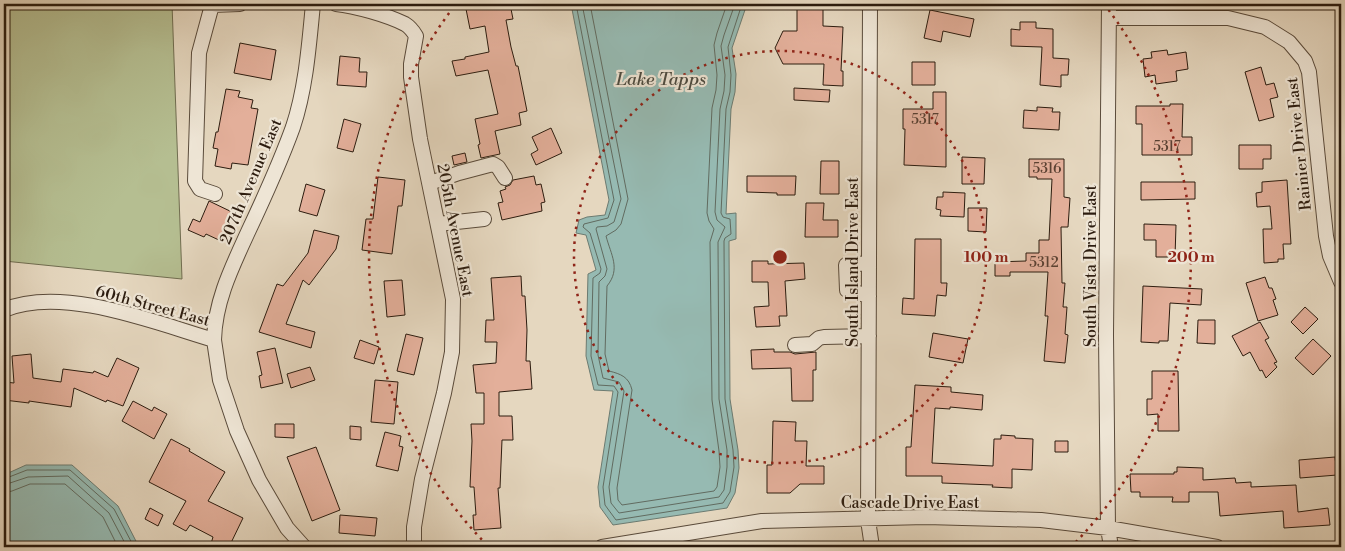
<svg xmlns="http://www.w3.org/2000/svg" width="1345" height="551" viewBox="0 0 1345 551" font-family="'Libre Bodoni',serif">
	<rect width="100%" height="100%" fill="#e5d7bf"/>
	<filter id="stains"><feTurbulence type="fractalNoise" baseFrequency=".004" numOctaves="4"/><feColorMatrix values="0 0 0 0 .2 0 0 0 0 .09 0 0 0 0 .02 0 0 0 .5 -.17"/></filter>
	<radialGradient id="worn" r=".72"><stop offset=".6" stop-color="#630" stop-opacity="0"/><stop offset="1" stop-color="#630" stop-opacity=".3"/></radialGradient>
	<path fill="#b5be91" stroke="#706d50" d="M4 4H172L182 279 4 261Z"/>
	<path fill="#96bab2" stroke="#6c7b71" d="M571 4H747L732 48 736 74 735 92 731 109 726 214 736 213V239L729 241 730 399 738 450 739 468 735 493 727 508 613 525 600 507 598 487 613 391 594 390 586 356 588 274 596 270 586 235 576 233 579 220 587 217 605 215 609 200Z
		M26 465H72L118 506 139 547H4V475Z"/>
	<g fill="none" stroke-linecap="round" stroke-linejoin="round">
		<path stroke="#616b60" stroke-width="1" d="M576 4 614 200 608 218 584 224 583 227 590 233 601 269 600 273 593 278 591 356 598 385 614 386 618 392 603 487 605 505 616 520 723 503 730 492 734 467 733 450 725 399 724 241 725 238 731 234 730 219 723 217 721 213 726 109 730 92 731 75 728 47 742 4
			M582 4 621 199 614 222 607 226 597 227 596 229 607 269 605 276 599 282 598 355 603 378 619 382 624 391 609 487 611 503 619 513 719 497 724 490 727 467V450L719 399 718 242 725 227 717 220 715 212 720 109 724 91 725 75 721 46 724 35 735 4
			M590 4 628 199 621 224 616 230 606 236C611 255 621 269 607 286L605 354 609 371C621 374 629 377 632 390L617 488 618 500 622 505 714 491 717 487 720 467 719 451 712 400 710 242 714 229 709 221 707 213 712 108 716 90 717 75 714 45 717 33 727 4
			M4 479 27 470H70L114 509 134 547
			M4 485 28 477 68 476 109 513 127 547
			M4 493 12 491 30 484H65L103 517 118 547"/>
	</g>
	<path fill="#e3af9a" stroke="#2c1c0f" d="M465 4H510L513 19 506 20 511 47 516 66H518L527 111 519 113 521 125 495 131 500 154 481 158 478 145 480 144 475 119 498 114 488 70 456 76 452 61 465 59V57L489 52 485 26 470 29Z
		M797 4 823 5V26L843 27 841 71H843V86L823 85 824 64H783L775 48 783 31H797Z
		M930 10 974 19 970 37 943 31 941 42 924 38Z
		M1020 22H1036V28L1053 29V58L1069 59 1068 75H1061V87L1040 85 1042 47 1011 46V29L1020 30Z
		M240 43 276 50 271 80 234 73Z
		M1167 50 1168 55 1186 52 1188 69 1176 71 1177 81 1156 84 1155 75 1145 77 1143 59 1152 58 1151 52Z
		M340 56 360 58 359 72H367L366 87 337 85Z
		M912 62H935V85H912Z
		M1261 67 1266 85 1274 83 1278 97 1270 99 1274 117 1259 121 1245 72Z
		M794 88 830 90 829 102 794 100Z
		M226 89 240 91 238 97 253 100 251 108 258 109 248 165 232 163 231 169 215 166 218 149 213 148 216 132H218Z
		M933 92H946V167L904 165 905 129H903V109H933Z
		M1170 104H1183L1182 137H1192V155H1142V124H1136V106H1170Z
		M1037 107 1053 108 1052 112H1060L1059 130 1023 128 1024 110 1037 111Z
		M344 119 361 124 353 152 337 148Z
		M551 128 562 153 536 165 531 154 538 150 532 137Z
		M1239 145H1271V159H1263V169H1239Z
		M465 153 467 162 454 165 452 156Z
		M962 157 985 158 984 184H962Z
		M1029 159H1064V197L1070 198 1068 227H1061L1062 283H1065L1063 307H1067L1065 334 1068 335 1065 363 1044 361 1048 316H1045L1048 272H1010V276H995V262L1026 261V253H1039V240H1049L1052 179H1037V177H1029Z
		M821 161H839V194H820Z
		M534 176 536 185 541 184 545 202 541 203 542 211 502 220 498 203 503 202 500 191 506 189 505 187 510 185 513 180Z
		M747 176H796L795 195H777V193L747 192Z
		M378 177 405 180 402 206H398L392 254 362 250 366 219H373Z
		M1287 180 1291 244H1283L1284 259H1278V262L1264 263 1263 229H1272L1270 206 1257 207 1256 193 1262 192V182Z
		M1141 182H1195V199L1141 200Z
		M306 184 325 190 317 216 299 211Z
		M943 192 965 193 964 217 940 216 941 210 936 209 937 197H943Z
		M209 201 234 213 221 241 206 234 204 237 188 230 193 219 200 222Z
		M806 203H824L823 220H838V237H805Z
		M968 208H987L986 232 968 231Z
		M1144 224 1176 225 1175 257H1156V240H1144Z
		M314 230 339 236 336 249 309 285 303 280 286 324 315 332 311 348 259 332 277 284 283 286 308 253Z
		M915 239H941V283H947L946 296 937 295 935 316 902 314 903 298 914 299Z
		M752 261H768V264L804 263 805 279 785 281 787 316H779L780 326 756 327 754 307 769 306 768 282H752Z
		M521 276 522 296H525L527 330 526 361H530L532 389 499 392V416H512L513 440H502L500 488H498L501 528 474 530 473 515H476L474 487H470L472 441 471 424H484V393H476L473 365 496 363 497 342H485L486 320H494L491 278Z
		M1265 277 1269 288H1272L1276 299 1273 300 1278 315 1258 321 1246 283Z
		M402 280 405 315 387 317 384 281Z
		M1143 286 1202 289 1201 305 1170 303 1168 341H1159V343L1141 342Z
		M1305 307 1318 319 1303 334 1291 322Z
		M1198 320H1215V344L1197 343Z
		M1260 322 1269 338 1265 340 1277 362 1274 363 1277 367 1266 378 1262 370 1260 371 1250 352 1243 356 1232 336Z
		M933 333 968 339 963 363 929 357Z
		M406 334 423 338 414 375 397 371Z
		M1313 339 1331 356 1313 375 1295 358Z
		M360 340 379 347 374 364 354 358Z
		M275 348 283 383 261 388 259 376 262 375 257 352Z
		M774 349V352H790L795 354 816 352V370H813V401H792L791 368 752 369 751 350Z
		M31 354 33 378 61 382 63 369 93 373 94 371 108 377 117 358 139 368 123 406 107 400 106 402 74 388 71 407 29 401V403L4 400 5 382 14 383 12 356Z
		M310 367 315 380 291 388 287 374Z
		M1152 371H1178L1179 431H1158V414L1147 415V399H1152Z
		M375 380 398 382 394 424 371 422Z
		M915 385 951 387V392L983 395 982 410 950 407V409L935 408 932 463 993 466 994 439H1001V435L1015 436V438L1033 439 1032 470 1012 469V488L992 487 993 485 942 483V476H906V447H911Z
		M133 401 152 411 154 407 167 414 154 439 122 421Z
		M773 421 796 422 795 441H807L806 466H824V484H800L790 493H767V465H772Z
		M275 424H294V438L275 437Z
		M350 426 361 427V440L350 439Z
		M385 432 401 436 399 446 403 447 398 471 376 466Z
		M171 439 190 449 189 451 225 472 208 501 243 518 229 547H210L213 537 190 525 186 531 173 524 186 501 149 482Z
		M1055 441H1068V452H1055Z
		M316 447 340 510 312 521 287 457Z
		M1335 457 1337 475 1300 478 1299 460Z
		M1177 467 1203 468V480L1235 478 1236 483 1251 482V487L1296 485 1298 512 1328 508 1330 525 1284 528 1283 511 1220 516 1218 492H1189V502H1172L1173 497H1140V492H1131L1130 474H1174V472H1177Z
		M150 508 163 515 158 526 145 519Z
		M340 515 377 518 375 536 339 533Z"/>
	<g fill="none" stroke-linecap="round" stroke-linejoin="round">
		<defs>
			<path id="minor" d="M336 4C355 6 387 15 405 24 410 27 413 31 416 36L411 64V77L420 139 453 299 452 352 444 393 422 479 414 527V547
				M870 4 868 520 872 547
				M1109 4 1106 335 1108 528 1111 547
				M1109 18H1228L1265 27 1289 42 1305 61 1309 72 1326 236 1330 256 1341 282
				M430 183 459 173 493 164 498 167 505 178
				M215 194 200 189 195 181 199 53 212 5 240 4
				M438 224 484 219
				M869 296 847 290 846 265 869 263
				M4 310C62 285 156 323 214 340L220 380 237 431 259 480 287 528 304 547
				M214 340C215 301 232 267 248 232 264 198 280 163 293 127 306 88 309 45 313 4
				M795 345 812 344 819 338 824 337 869 336
				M602 547 762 521 926 517 1041 520 1108 528 1217 547"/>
		</defs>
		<use href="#minor" stroke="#5a4b3b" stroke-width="16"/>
		<use href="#minor" stroke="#eee5d5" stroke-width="14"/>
	</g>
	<g fill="none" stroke="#8f2418" stroke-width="2.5" stroke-dasharray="2.5 5">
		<circle cx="780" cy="257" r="206"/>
		<path d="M487 545A411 411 0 0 1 456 4M1104 4A411 411 0 0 1 1073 545"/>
	</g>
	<g text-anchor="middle" stroke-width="4.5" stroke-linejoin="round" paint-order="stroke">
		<g font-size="14" fill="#5a4132">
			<text x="925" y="124">5317</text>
			<text x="1167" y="151">5317</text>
			<text x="1047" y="173">5316</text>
			<text x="1044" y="267">5312</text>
		</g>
		<g font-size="16" fill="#2c1c0f" stroke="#eee5d5">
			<text transform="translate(1298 144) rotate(-96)" y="6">Rainier Drive East</text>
			<text transform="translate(250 181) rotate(-67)" y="6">207th Avenue East</text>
			<text transform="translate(456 230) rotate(79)" y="6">205th Avenue East</text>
			<text transform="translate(852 262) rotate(-90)" y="6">South Island Drive East</text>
			<text transform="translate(1090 266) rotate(-90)" y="6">South Vista Drive East</text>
			<text transform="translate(153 305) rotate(15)" y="6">60th Street East</text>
			<text x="910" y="508">Cascade Drive East</text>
		</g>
		<g font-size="18" font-style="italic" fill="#4c4b40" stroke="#eee5d5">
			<text x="661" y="85">Lake Tapps</text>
		</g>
	</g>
	<circle cx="780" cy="257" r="8" fill="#8f2418" stroke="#eee5d5" stroke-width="2.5"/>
	<g font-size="15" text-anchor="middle" font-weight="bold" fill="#8f2418" stroke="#eee5d5" stroke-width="4.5" stroke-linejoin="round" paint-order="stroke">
		<text x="986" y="262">100 m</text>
		<text x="1191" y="262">200 m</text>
	</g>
	<rect width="1345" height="551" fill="none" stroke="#e5d7bf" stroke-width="20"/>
	<rect x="5" y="5" width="1335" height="541" fill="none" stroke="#2c1c0f" stroke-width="2.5"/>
	<rect x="10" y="10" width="1325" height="531" fill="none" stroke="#2c1c0f"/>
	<rect width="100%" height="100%" filter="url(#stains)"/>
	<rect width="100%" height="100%" fill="url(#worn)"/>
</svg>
